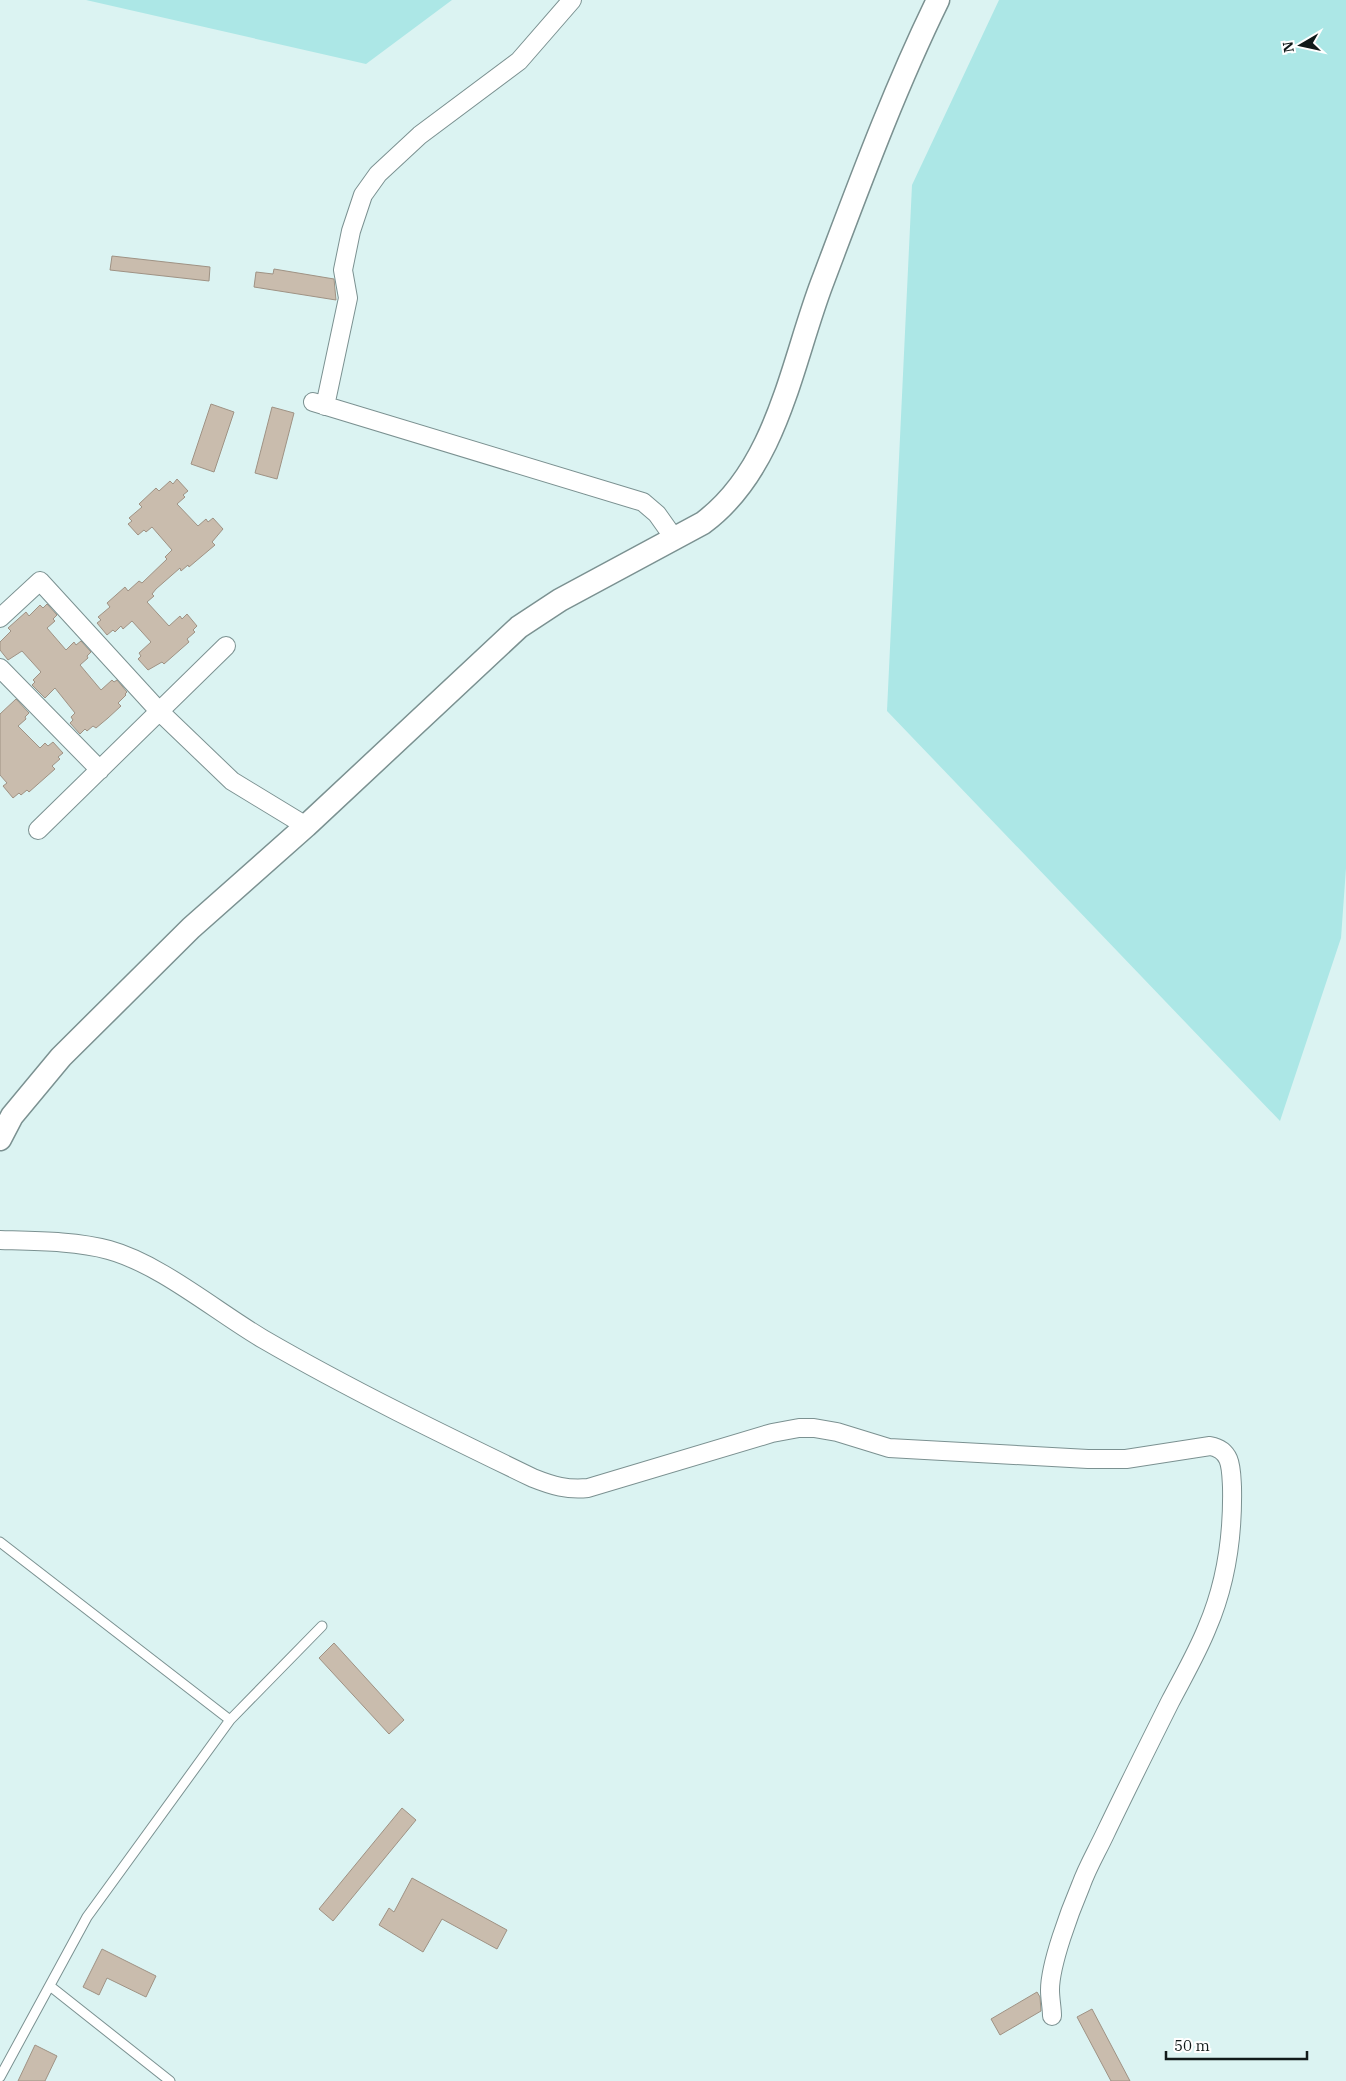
<svg xmlns="http://www.w3.org/2000/svg" width="1346" height="2081" viewBox="0 0 1346 2081" font-family="'IBM Plex Serif',serif">
	<rect width="100%" height="100%" fill="#dbf3f2"/>
	<path fill="#ace7e6" d="M86 0H452L366 64Z
		M999 0H1346V868L1341 938 1280 1121 887 711 912 185Z"/>
	<path fill="#c9bcad" stroke="#9f9284" d="M112 256 210 267 209 281 110 270Z
		M274 269 334 279 336 300 254 287 256 272 273 274Z
		M211 404 234 412 214 472 191 464Z
		M272 407 294 413 277 479 255 473Z
		M177 479 188 491 183 495 185 497 177 504 198 526 206 519 208 522 213 518 223 529 212 542 215 545 189 567 188 565 181 571 180 568 156 589 152 594 154 596 147 602 169 626 180 616 182 619 187 614 197 626 193 630 195 632 187 639 189 642 164 664 162 662 148 670 138 659 141 656 139 653 151 642 132 621 123 629 121 626 115 632 113 630 107 635 97 623 101 620 98 617 110 607 107 603 125 587 128 591 139 581 142 583 167 559 165 557 172 550 152 527 146 532 144 530 138 535 128 524 132 521 129 518 142 507 139 504 156 488 159 491 170 481 173 484Z
		M47 604 57 615 53 619 55 621 47 628 66 650 74 642 76 645 81 641 91 652 87 656 88 658 80 665 101 690 112 680 114 682 117 680 127 692 125 694 126 695 118 703 121 706 108 718 96 728 93 726 87 731 85 729 80 734 70 723 73 720 71 717 75 713 55 688 45 698 32 685 35 682 33 680 41 672 22 651 8 660 0 650V642L11 631 8 628 26 612 29 616 40 605 43 608Z
		M16 699 29 713 25 717 26 719 18 726 40 748 45 743 48 746 53 742 63 753 58 757 60 759 52 766 55 769 29 792 27 790 21 795 19 793 13 798 3 786 7 783 0 775V714Z
		M334 1643 404 1720 389 1734 319 1658Z
		M402 1808 416 1820 333 1921 319 1909Z
		M412 1878 507 1930 497 1949 442 1919 423 1952 379 1925 389 1908 394 1912Z
		M102 1949 156 1976 146 1997 107 1978 99 1995 83 1987Z
		M1037 1992 1040 1997 1041 2011 1000 2035 991 2019Z
		M1092 2009 1130 2081H1111L1077 2017Z
		M35 2045 57 2056 45 2081H18Z"/>
	<g fill="none" stroke-linecap="round" stroke-linejoin="round">
		<defs>
			<path id="service" d="M0 1542 230 1720
				M50 1986 170 2081
				M0 2077 87 1917 230 1720 322 1626"/>
			<path id="minor" d="M313 402 643 502 657 514 674 538
				M325 406 348 298 343 270 351 231 363 195 378 174 420 135 519 61 572 0
				M0 618 40 581 159 711 232 781 306 826
				M0 668 100 770
				M38 830 226 646
				M0 1240C34 1241 77 1241 109 1250 160 1264 217 1312 263 1339 351 1390 442 1434 533 1478 553 1486 567 1490 588 1488L772 1433 799 1428H814L837 1432 889 1448 1088 1459H1126L1210 1446C1232 1450 1231 1468 1232 1487 1233 1534 1226 1584 1207 1628 1197 1653 1183 1677 1170 1702 1148 1746 1126 1790 1105 1834 1097 1851 1087 1868 1081 1885 1070 1911 1050 1964 1050 1990 1050 1999 1052 2008 1052 2016"/>
			<path id="tertiary" d="M0 1139 12 1116 61 1057 191 928 306 826 519 627 560 600 703 523C777 468 791 365 822 283 858 188 893 92 938 0"/>
		</defs>
		<use href="#service" stroke="#7b9191" stroke-width="11"/>
		<use href="#minor" stroke="#7b9191" stroke-width="20"/>
		<use href="#tertiary" stroke="#7b9191" stroke-width="25"/>
		<use href="#service" stroke="#fff" stroke-width="9"/>
		<use href="#minor" stroke="#fff" stroke-width="18"/>
		<use href="#tertiary" stroke="#fff" stroke-width="22"/>
	</g>
	<g transform="translate(1301 45) rotate(261)" stroke="#ffffff" stroke-width="4" paint-order="stroke">
	<path d="M0-4L9 19L0 12L-9 19Z" fill="#111a1a"/>
	<text y="-8" font-size="14" font-weight="bold" text-anchor="middle" fill="#111a1a">N</text>
	</g>
	<path d="M1166 2051v8h141v-8" fill="none" stroke="#111a1a" stroke-width="2.5"/>
	<text x="1174" y="2051" font-size="15" fill="#111a1a" stroke="#ffffff" stroke-width="4" paint-order="stroke">50 m</text>
</svg>
